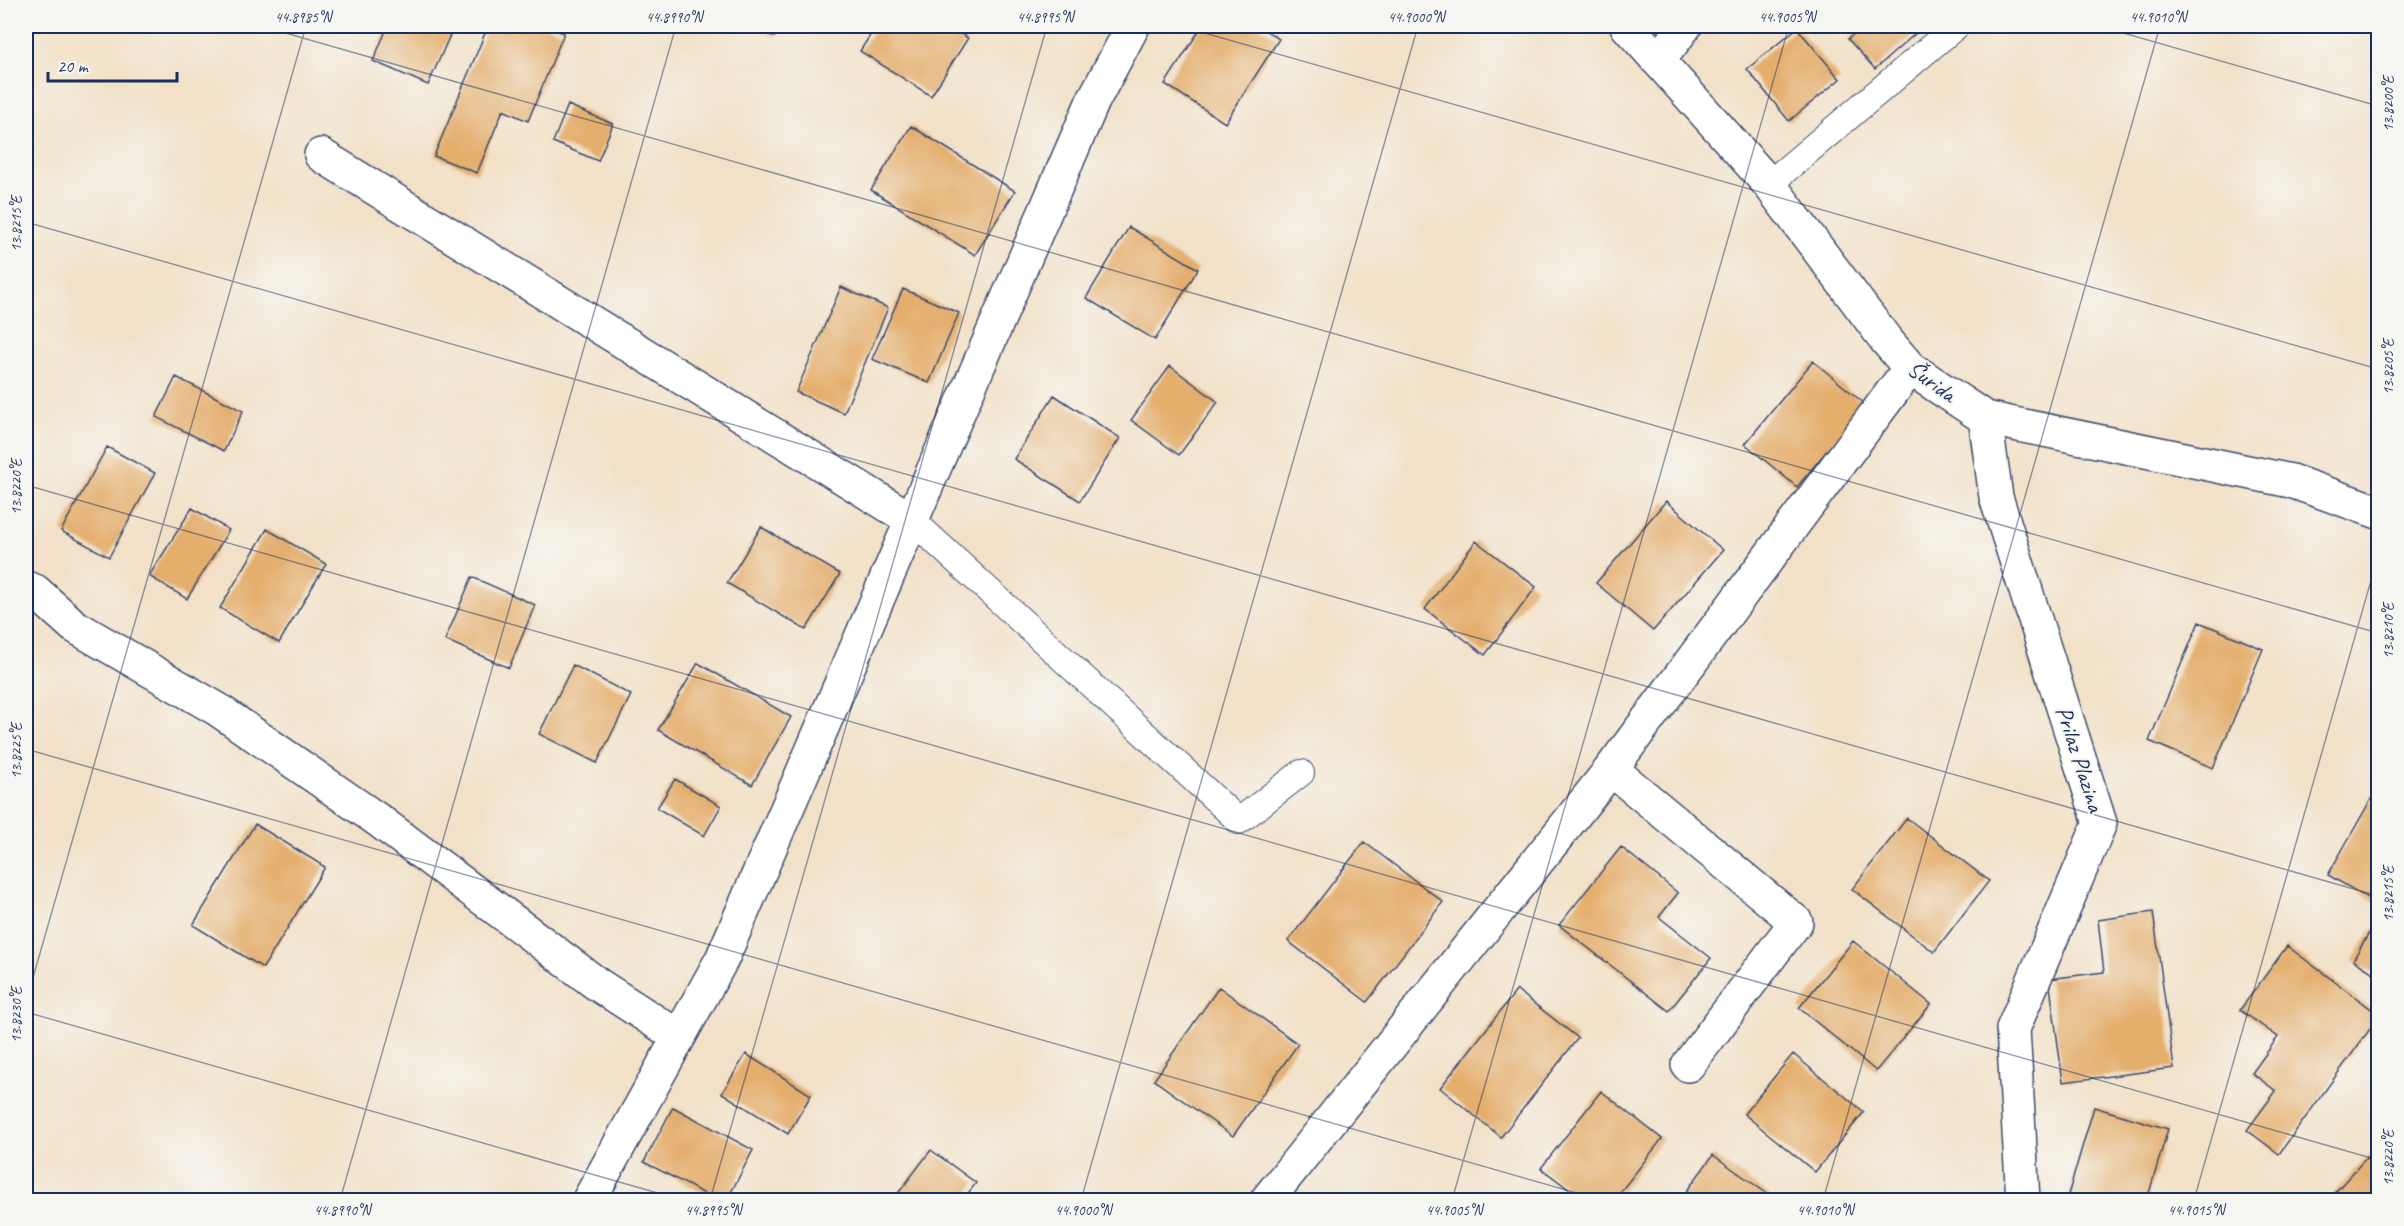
<svg xmlns="http://www.w3.org/2000/svg" width="2404" height="1226" viewBox="0 0 2404 1226" font-family="Caveat,sans-serif">
	<rect width="100%" height="100%" fill="#f6f6f2"/>
	<filter id="ink" filterUnits="userSpaceOnUse"><feTurbulence type="fractalNoise" baseFrequency=".0167" numOctaves="2"/><feDisplacementMap in="SourceGraphic" scale="12" xChannelSelector="R" yChannelSelector="G"/><feConvolveMatrix kernelMatrix="1 2 1 2 8 2 1 2 1" color-interpolation-filters="sRGB"/></filter>
	<filter id="wash" filterUnits="userSpaceOnUse"><feTurbulence type="fractalNoise" baseFrequency=".008" numOctaves="4" result="noise"/><feDisplacementMap in="SourceGraphic" scale="24" xChannelSelector="R" yChannelSelector="G"/><feGaussianBlur stdDeviation="1.35" result="paint"/><feColorMatrix in="noise" values="0 0 0 0 0 0 0 0 0 0 0 0 0 0 0 0 0 1.4 0 .05"/><feComposite in="paint" operator="in"/></filter>
	<g filter="url(#wash)">
		<rect width="100%" height="100%" fill="#f2e1c8"/>
		<g id="blocks">
			<path fill="#e4ae6d" d="M388 26H454L428 85 373 61Z
				M488 26H545L564 33 528 121 503 110 477 173 434 156Z
				M756 26H782L774 37Z
				M876 26H948L968 38 931 96 860 51Z
				M1202 26H1259L1279 39 1225 123 1165 84Z
				M1863 26H1924L1875 69 1848 39Z
				M1797 28 1840 79 1789 121 1747 69Z
				M568 105 613 124 598 161 553 142Z
				M911 126 1015 191 975 255 871 190Z
				M1129 227 1198 269 1155 340 1086 298Z
				M841 287 888 308 844 413 796 392Z
				M903 289 959 313 929 383 872 359Z
				M1813 361 1865 404 1797 487 1745 444Z
				M1170 366 1218 402 1179 455 1131 420Z
				M176 377 243 411 224 451 156 417Z
				M1054 395 1120 438 1080 501 1014 459Z
				M107 447 155 473 109 557 61 531Z
				M1666 501 1723 550 1653 631 1596 583Z
				M192 508 229 530 187 599 149 576Z
				M761 527 840 574 806 630 727 583Z
				M267 529 326 564 279 643 220 608Z
				M1476 541 1536 587 1485 655 1425 609Z
				M472 577 535 605 509 668 445 640Z
				M2199 622 2263 649 2213 768 2149 741Z
				M698 663 791 717 752 785 658 730Z
				M573 665 631 695 597 763 539 734Z
				M675 779 721 806 704 836 657 808Z
				M2378 787V904L2328 875Z
				M1907 818 1989 881 1934 952 1852 889Z
				M255 824 325 867 263 968 193 925Z
				M1364 842 1443 902 1367 1002 1288 941Z
				M1621 847 1678 893 1659 917 1711 958 1669 1011 1559 925Z
				M2153 912 2174 1068 2063 1082 2049 979 2104 972 2098 920Z
				M2372 928 2378 932V976L2353 960Z
				M1853 941 1931 1004 1876 1071 1799 1008Z
				M2287 946 2378 1014V1018L2279 1154 2247 1130 2276 1091 2252 1073 2278 1037 2240 1010Z
				M1219 987 1298 1044 1233 1136 1154 1080Z
				M1517 990 1578 1038 1501 1137 1440 1088Z
				M746 1054 811 1095 788 1134 722 1093Z
				M1793 1054 1864 1112 1815 1172 1744 1114Z
				M1601 1091 1662 1139 1614 1200H1583L1541 1168Z
				M673 1107 753 1150 727 1200H716L644 1162Z
				M2094 1107 2168 1129 2147 1200H2087L2068 1195Z
				M2378 1145V1200H2328Z
				M931 1150 976 1183 963 1200H893Z
				M1713 1155 1776 1200H1680Z"/>
		</g>
	</g>
	<g filter="url(#ink)">
		<use href="#blocks" fill-opacity="0" stroke="#3b4a6e" stroke-width="1.5"/>
		<g fill="none" stroke-linecap="round" stroke-linejoin="round">
			<defs>
				<path id="service" d="M1769 184 1956 26
					M912 520 1239 821 1301 773"/>
				<path id="minor" d="M1627 26 1769 184 1886 340 1910 368 1985 418 2291 481 2378 512
					M1659 60 1685 26
					M321 155 912 520
					M1985 418 1996 497 2100 823 2013 1029 2023 1200
					M26 588 35 591 74 626 217 709 378 820 597 984 679 1037
					M1611 769 1796 922 1688 1065
					M589 1200 722 959 1093 101 1133 26
					M1267 1200 1611 769 1910 368"/>
			</defs>
			<use href="#service" stroke="#3b4a6e" stroke-width="28"/>
			<use href="#minor" stroke="#3b4a6e" stroke-width="36"/>
			<use href="#service" stroke="#fff" stroke-width="26"/>
			<use href="#minor" stroke="#fff" stroke-width="33"/>
		</g>
	</g>
	<path fill="none" stroke="#1b2f5e" stroke-width="1.5" stroke-opacity="0.45" d="M261 26 2378 633M1180 26 2378 369M2099 26 2378 106M26 222 2378 896M26 485 2378 1160M26 749 1601 1200M26 1002 306 26M26 1012 682 1200M340 1200 676 26M710 1200 1047 26M1081 1200 1418 26M1452 1200 1789 26M1823 1200 2160 26M2194 1200 2378 556"/>
	<g text-anchor="middle" stroke-width="4.5" stroke-linejoin="round" paint-order="stroke">
		<g font-size="24" fill="#1b2f5e" stroke="#f6f6f2">
			<text transform="translate(1932 381) rotate(36)" y="8">Šurida</text>
			<text transform="translate(2080 759) rotate(72)" y="8">Prilaz Plazina</text>
		</g>
	</g>
	<rect width="2404" height="1226" fill="none" stroke="#f6f6f2" stroke-width="66"/>
	<path d="M48 72v9h129v-9" fill="none" stroke="#1b2f5e" stroke-width="3"/>
	<text x="57" y="72" font-size="18" fill="#1b2f5e" stroke="#f6f6f2" stroke-width="4.5" paint-order="stroke">20 m</text>
	<rect x="33" y="33" width="2338" height="1160" fill="none" stroke="#1b2f5e" stroke-width="2"/>
	<g font-size="15" text-anchor="middle" fill="#1b2f5e">
		<text x="303" y="22">44.8985°N</text>
		<text x="674" y="22">44.8990°N</text>
		<text x="1045" y="22">44.8995°N</text>
		<text x="1416" y="22">44.9000°N</text>
		<text x="1787" y="22">44.9005°N</text>
		<text x="2158" y="22">44.9010°N</text>
		<text transform="translate(2388 104) rotate(-90)" y="5">13.8200°E</text>
		<text transform="translate(16 224) rotate(-90)" y="5">13.8215°E</text>
		<text transform="translate(2388 367) rotate(-90)" y="5">13.8205°E</text>
		<text transform="translate(16 487) rotate(-90)" y="5">13.8220°E</text>
		<text transform="translate(2388 631) rotate(-90)" y="5">13.8210°E</text>
		<text transform="translate(16 751) rotate(-90)" y="5">13.8225°E</text>
		<text transform="translate(2388 894) rotate(-90)" y="5">13.8215°E</text>
		<text transform="translate(16 1015) rotate(-90)" y="5">13.8230°E</text>
		<text transform="translate(2388 1158) rotate(-90)" y="5">13.8220°E</text>
		<text x="342" y="1215">44.8990°N</text>
		<text x="713" y="1215">44.8995°N</text>
		<text x="1083" y="1215">44.9000°N</text>
		<text x="1454" y="1215">44.9005°N</text>
		<text x="1825" y="1215">44.9010°N</text>
		<text x="2196" y="1215">44.9015°N</text>
	</g>
</svg>
